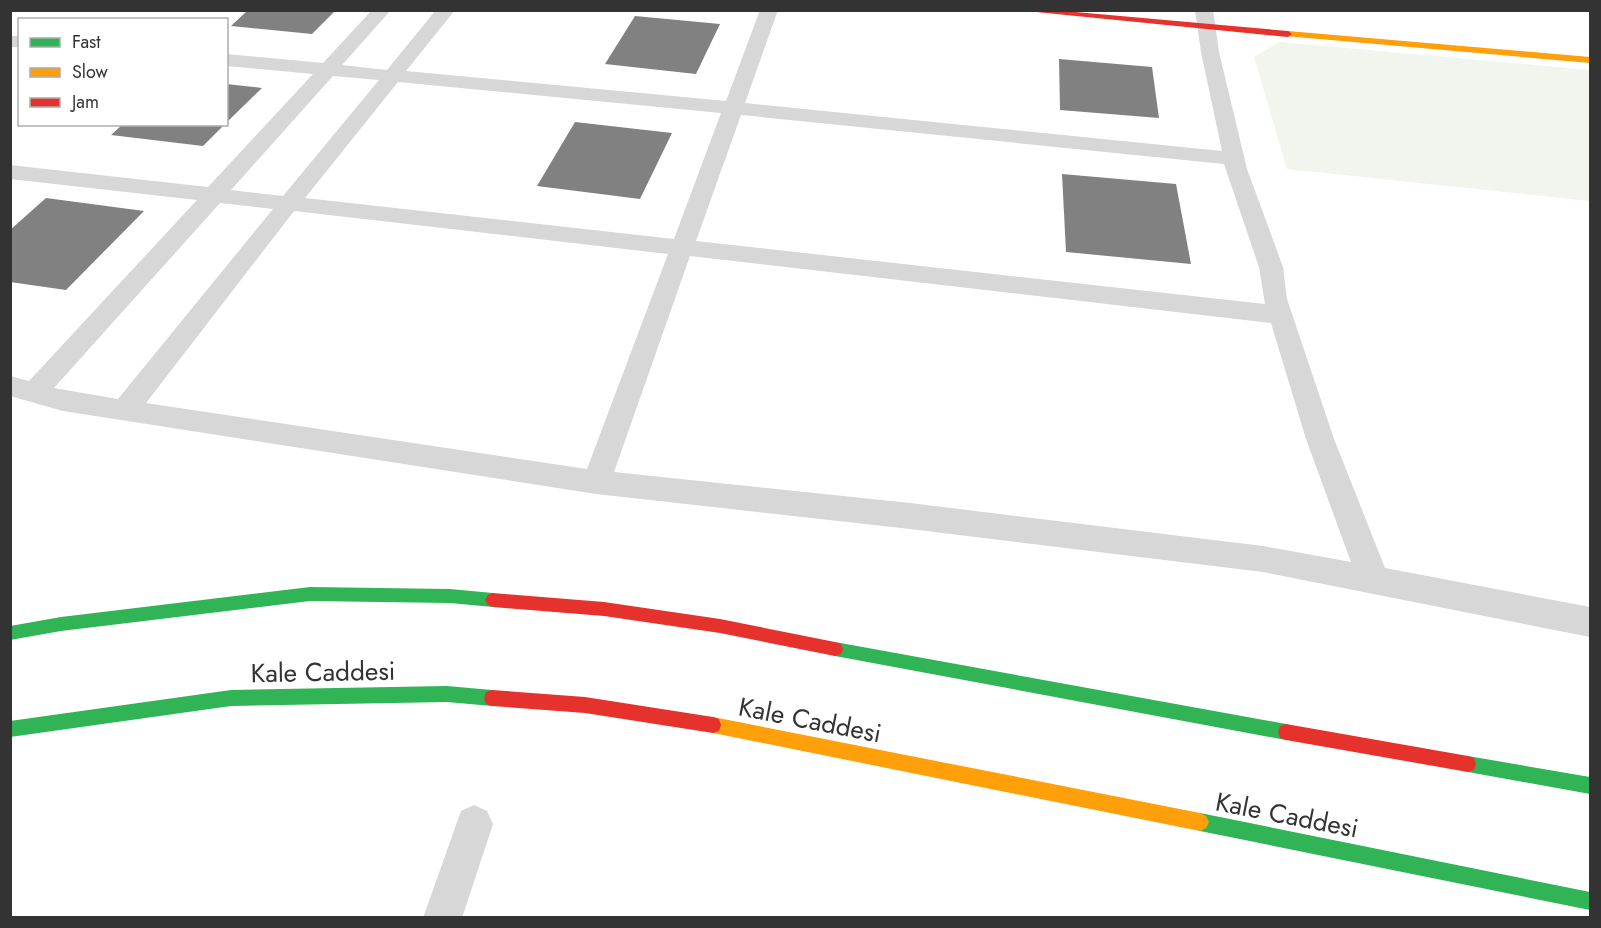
<svg xmlns="http://www.w3.org/2000/svg" width="1601" height="928" viewBox="0 0 1601 928" font-family="Jost,sans-serif">
	<rect width="100%" height="100%" fill="#fff"/>
	<path fill="#f1f5ed" d="M1280 42 1590 70V201L1287 169 1254 57Z"/>
	<path fill="#818181" d="M248 10H336L312 34 231 26Z
		M635 16 720 24 696 74 605 64Z
		M1059 59 1152 67 1159 118 1060 110Z
		M226 84 262 88 226 123Z
		M575 122 672 133 640 199 537 186Z
		M123 124H225L203 146 111 135Z
		M1062 174 1176 184 1191 264 1066 252Z
		M46 198 144 211 66 290 10 282V230Z"/>
	<g fill="none" stroke-linecap="round" stroke-linejoin="round">
		<path fill="#d7d7d7" fill-rule="evenodd" d="M372 10H391L342 65 387 70 436 10H455L406 71 726 101 760 10H778L745 103 1222 151 1201 52 1195 10H1213L1219 52 1247 169 1283 267 1287 299 1334 439 1385 568 1590 607V637L1263 572 910 529 596 494 63 411 10 396V376L29 381 197 200 10 179V165L208 187 313 74 226 66V54L323 63ZM333 76 379 80 283 196 231 190ZM398 82 721 113 674 239 305 198ZM741 115 1224 164 1259 267 1265 304 696 241ZM220 203 273 209 118 399 54 388ZM294 211 668 254 587 469 146 403ZM690 256 1271 323 1306 439 1351 562 1263 546 910 503 614 472Z
			M10 36H20V47H10Z
			M474 805 487 811 493 824 462 918H423L461 811Z"/>
		<path fill="#30b455" fill-rule="evenodd" d="M310 587 450 589 493 593 498 595 501 600 498 605 493 607 450 603 310 601 61 631 10 640V626L61 617Z
			M835 642 1286 724 1292 726 1294 732 1292 738 1286 740 835 656 829 654 827 649 829 644Z
			M447 686 492 690 498 692 500 698 498 704 492 706 447 702 231 706 10 737V721L231 690Z
			M1468 756 1590 777V794L1468 772 1462 770 1460 764 1462 758Z
			M1200 813 1590 892V910L1200 831 1194 828 1191 822 1194 816Z"/>
		<path fill="#ff9f0a" fill-rule="evenodd" d="M1288 31 1590 57V63L1285 36V32Z
			M713 717 1200 813 1206 816 1209 822 1206 828 1200 831 713 733 707 731 705 725 707 719Z"/>
		<path fill="#e5322d" fill-rule="evenodd" d="M1015 10H1053L1288 31 1292 34 1288 37Z
			M493 593 604 602 720 619 835 642 841 644 843 649 841 654 835 656 720 633 604 616 493 607 488 605 485 600 488 595Z
			M492 690 585 697 713 717 719 719 721 725 719 731 713 733 585 713 492 706 486 704 484 698 486 692Z
			M1286 724 1468 756 1474 758 1476 764 1474 770 1468 772 1286 740 1280 738 1278 732 1280 726Z"/>
	</g>
	<g text-anchor="middle" stroke-width="6" stroke-linejoin="round" paint-order="stroke">
		<g font-size="26" fill="#333" stroke="#fff">
			<text transform="translate(323 672) rotate(-1)" y="9">Kale Caddesi</text>
			<text transform="translate(810 720) rotate(11)" y="9">Kale Caddesi</text>
			<text transform="translate(1287 815) rotate(11)" y="9">Kale Caddesi</text>
		</g>
	</g>
	<rect width="1601" height="928" fill="none" stroke="#333333" stroke-width="24"/>
	<rect x="18" y="18" width="210" height="108" fill="#ffffff" stroke="#adadad" stroke-width="1.5"/>
	<rect x="30" y="38" width="30" height="9" fill="#30b455" stroke="#adadad" stroke-width="1.5"/>
	<text x="72" y="48" font-size="18" fill="#333333">Fast</text>
	<rect x="30" y="68" width="30" height="9" fill="#ff9f0a" stroke="#adadad" stroke-width="1.5"/>
	<text x="72" y="78" font-size="18" fill="#333333">Slow</text>
	<rect x="30" y="98" width="30" height="9" fill="#e5322d" stroke="#adadad" stroke-width="1.5"/>
	<text x="72" y="108" font-size="18" fill="#333333">Jam</text>
</svg>
